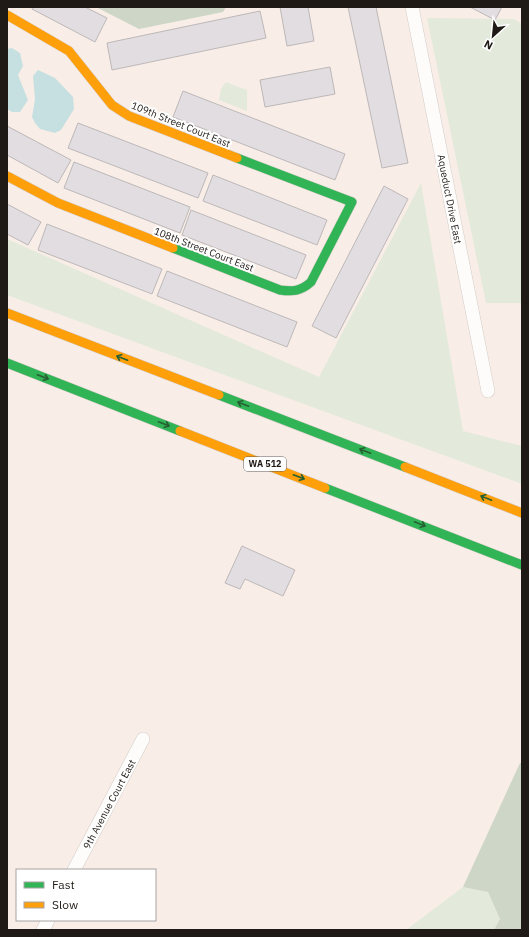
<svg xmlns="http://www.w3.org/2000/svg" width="529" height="937" viewBox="0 0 529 937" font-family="'IBM Plex Sans',sans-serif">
	<rect width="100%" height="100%" fill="#f8ede7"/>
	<path fill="#e3eadc" d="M427 18 514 19 522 24V303H486Z
		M226 82 247 90V111L219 100 221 89Z
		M421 183 463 431 522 446V484L7 295V239L319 377Z
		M463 887 488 892 500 919 494 930H406Z"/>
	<path fill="#cdd6c7" d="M96 7H226L223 12 139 29Z
		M520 763H522V930H494L500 919 488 892 463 887Z"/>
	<path fill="#c6e0e2" d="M12 48 20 53 23 66 18 75 28 100 20 112H12L7 109V49Z
		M38 70 55 78 73 97 74 109 61 130 55 133 40 129 35 123 32 117 35 99 33 76Z"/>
	<path fill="#e2dde1" stroke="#bdb8b8" d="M33 7H85L107 18 95 42 32 9Z
		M280 7H308L314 41 287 46Z
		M348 7H376L408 163 382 168Z
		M470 7H502L495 20Z
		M260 11 266 38 112 70 107 43Z
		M330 67 335 94 265 107 260 80Z
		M183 91 345 154 335 180 173 117Z
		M78 123 208 173 198 198 68 148Z
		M7 126 71 160 58 183 7 155Z
		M74 162 190 207 180 233 64 188Z
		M213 175 327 220 317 245 203 201Z
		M384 186 408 199 336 338 312 326Z
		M7 204 41 222 28 245 7 234Z
		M191 210 306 255 296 279 182 235Z
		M47 224 162 269 152 294 38 250Z
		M167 271 297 322 287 347 157 296Z
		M242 546 295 570 283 596 245 579 240 589 225 583Z"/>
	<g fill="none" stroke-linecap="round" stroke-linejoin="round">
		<defs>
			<path id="street" d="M412 7 488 391
				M74 870 143 739
				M43 930 48 920"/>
			<path id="fast" d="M173 248 280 290C293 292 301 291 311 282L352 202 237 158
				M7 363 180 431
				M219 395 405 467
				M325 488 522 565"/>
			<path id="slow" d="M7 15 69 51 112 105 129 116 237 158
				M7 176 58 203 173 248
				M7 313 219 395
				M180 431 325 488
				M405 467 522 513"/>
		</defs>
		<use href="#street" stroke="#d3cbc6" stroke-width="14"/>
		<use href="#fast" stroke="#d3cbc6" stroke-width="10"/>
		<use href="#slow" stroke="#d3cbc6" stroke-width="10"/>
		<use href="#street" stroke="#fefcfb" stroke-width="13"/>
		<use href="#fast" stroke="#30b455" stroke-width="9"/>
		<use href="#slow" stroke="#ff9f0a" stroke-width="9"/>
	</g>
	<defs><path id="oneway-shaft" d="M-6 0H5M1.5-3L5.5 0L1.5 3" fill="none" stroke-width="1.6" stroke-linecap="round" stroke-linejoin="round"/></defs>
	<g stroke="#275f32">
		<use href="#oneway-shaft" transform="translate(122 358) rotate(-159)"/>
		<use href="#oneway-shaft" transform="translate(43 377) rotate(21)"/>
		<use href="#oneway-shaft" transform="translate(243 404) rotate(-159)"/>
		<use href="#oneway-shaft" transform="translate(164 424) rotate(21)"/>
		<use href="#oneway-shaft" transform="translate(365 451) rotate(-159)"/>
		<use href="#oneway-shaft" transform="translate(299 477) rotate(21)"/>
		<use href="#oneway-shaft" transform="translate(486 498) rotate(-158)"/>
		<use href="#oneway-shaft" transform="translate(420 524) rotate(22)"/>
	</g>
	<g text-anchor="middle" stroke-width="4" stroke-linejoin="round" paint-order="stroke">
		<rect fill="#fff" stroke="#635f5c" stroke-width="1" x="244" y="457" width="42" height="14" rx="3"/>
		<g font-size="9" font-weight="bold" fill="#201a16">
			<text x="265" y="467">WA 512</text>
		</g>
		<g font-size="10" fill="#201a16" stroke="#fff">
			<text transform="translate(181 124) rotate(22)" y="4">109th Street Court East</text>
			<text transform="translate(450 199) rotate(79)" y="4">Aqueduct Drive East</text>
			<text transform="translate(204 249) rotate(21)" y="4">108th Street Court East</text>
			<text transform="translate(109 804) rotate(-62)" y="4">9th Avenue Court East</text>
		</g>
	</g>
	<rect width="529" height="937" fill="none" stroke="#201a16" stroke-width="16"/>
	<rect x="16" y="869" width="140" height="52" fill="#ffffff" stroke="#a6a3a2"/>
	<rect x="24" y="882" width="20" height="6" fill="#30b455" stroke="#a6a3a2"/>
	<text x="52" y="889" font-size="12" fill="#201a16">Fast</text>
	<rect x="24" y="902" width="20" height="6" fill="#ff9f0a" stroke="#a6a3a2"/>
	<text x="52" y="909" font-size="12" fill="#201a16">Slow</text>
	<g transform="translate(493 36) rotate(207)" stroke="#ffffff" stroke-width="3" paint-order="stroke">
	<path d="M0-3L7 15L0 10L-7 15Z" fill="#201a16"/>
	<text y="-6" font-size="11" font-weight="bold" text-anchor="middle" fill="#201a16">N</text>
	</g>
</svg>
